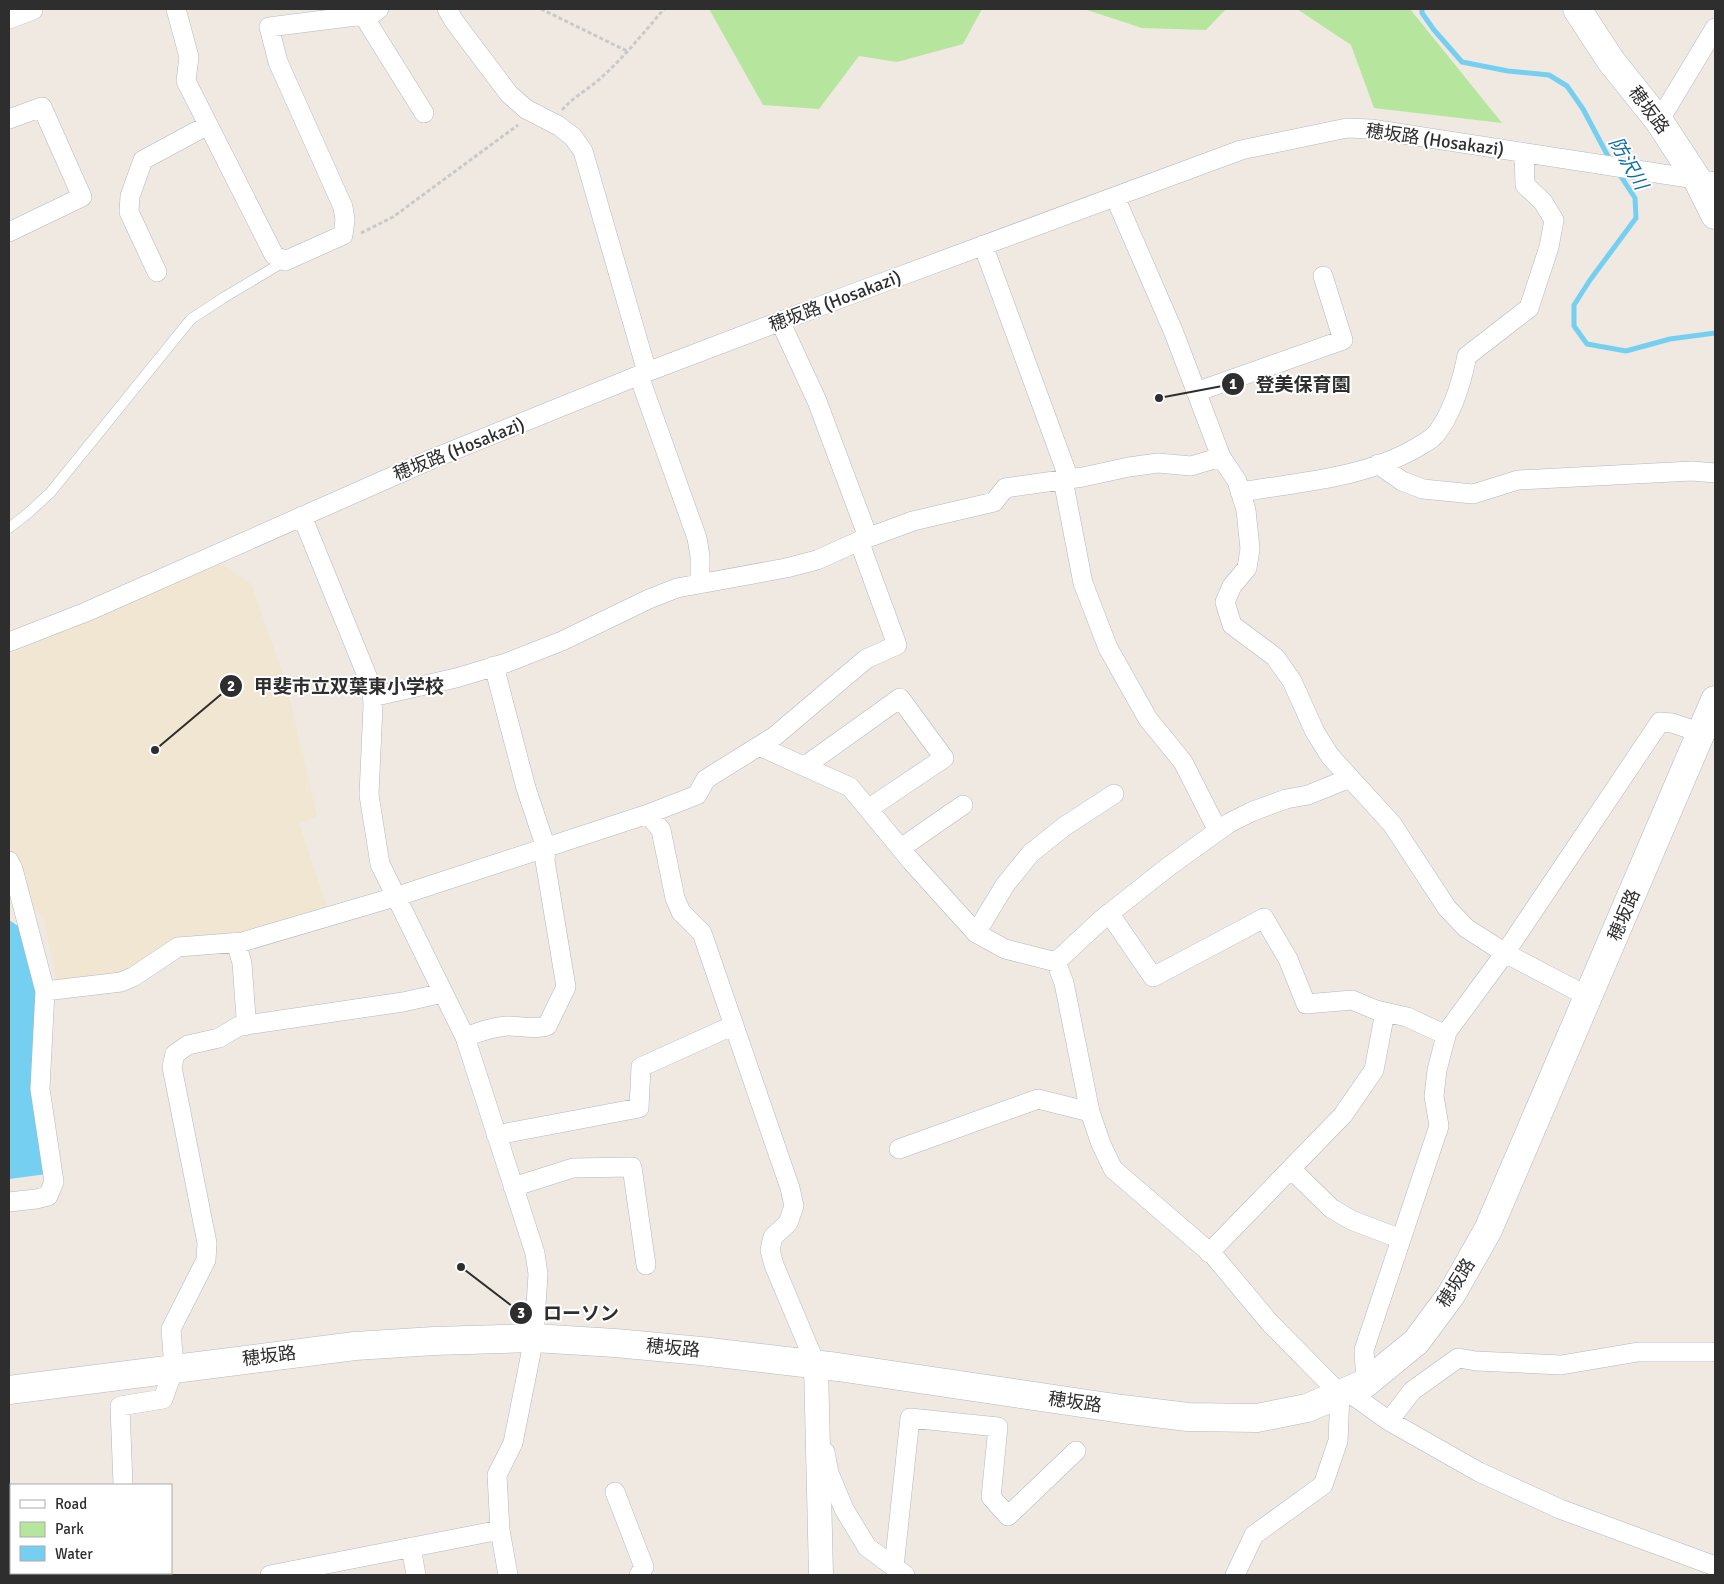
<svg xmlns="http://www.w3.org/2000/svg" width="1724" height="1584" viewBox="0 0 1724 1584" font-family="Signika,'Noto Sans JP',sans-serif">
	<rect width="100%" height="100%" fill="#efe9e1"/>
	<path fill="#f0e6d1" d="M214 564 224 565 251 584 286 683 317 816 299 823 328 910 238 936 124 976 57 984 44 919 9 887V655Z"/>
	<path fill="#b6e59e" d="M709 9H982L963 44 897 62 859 56 819 109 763 105Z
		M1084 9H1226L1206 30 1142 28Z
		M1297 9H1410L1502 123 1374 108 1351 45Z"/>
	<path fill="#75cff0" d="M9 920 24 930 36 993 47 1174 9 1179Z"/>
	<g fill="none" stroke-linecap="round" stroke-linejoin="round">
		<path stroke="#75cff0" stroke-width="5" d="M1422 9V13L1434 30 1462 62 1508 71 1549 75 1567 86 1583 109 1610 160
			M1618 172 1635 198 1636 218 1590 280 1574 305V326L1587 344 1626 351 1670 339 1715 333"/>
		<defs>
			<path id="service" d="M9 528 27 514 50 493 191 319 223 298 285 261"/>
			<path id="minor" d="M176 9 189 57 186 81 274 255 285 261 343 235 345 220 343 207 278 62 269 27 372 14 379 9
				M447 9 454 21 509 94 526 109 559 126 573 137 583 151 647 372
				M363 15 424 113
				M9 19 33 10 32 9
				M9 119 42 107 82 197 9 232
				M1659 121 1715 28
				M1115 197 1174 333 1221 457 1237 481 1246 510 1250 549 1247 568 1232 586 1225 602 1232 625 1275 657 1292 681 1315 732 1330 756 1392 824 1447 908 1466 928 1505 953 1589 997
				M983 245 1069 479
				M157 272 129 212 130 196 143 160 208 125
				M780 321 817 401 868 537
				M639 376 697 538 700 556V584
				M1196 392 1343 340 1323 276
				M1378 464 1402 481 1423 489 1473 494 1518 480 1692 471 1715 473
				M1063 480 1083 583 1108 648 1148 719 1183 762 1218 831
				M1240 492C1300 482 1368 478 1421 445 1426 442 1433 438 1436 434 1452 414 1462 380 1467 356L1529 308 1549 247 1554 220 1543 202 1525 185 1524 153
				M302 516 372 688 373 706 369 795 380 864 465 1037 535 1253 538 1274 534 1338 513 1443 497 1475 500 1530 508 1575
				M9 642 86 612 432 459 647 372 860 291 1241 150 1347 128 1371 129 1715 182
				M372 697 456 678 506 663 562 641 649 599 677 588 786 568 817 560 859 541 913 521 994 502 1005 488 1083 477 1129 467 1158 463 1191 466 1221 457
				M759 746 850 787 911 861 976 933 1005 949 1056 962 1064 983 1090 1112 1101 1144 1113 1169 1214 1256 1270 1323 1340 1394 1338 1441 1323 1485 1254 1535 1235 1575
				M805 766 900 698 944 758 868 809
				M648 814 661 830 675 898 681 912 702 933 790 1188 794 1206 788 1223 773 1237 770 1250 774 1265 816 1365
				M901 848 963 805
				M9 861 13 869 45 991 40 1089 54 1182 48 1196 36 1199 9 1202
				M1109 913 1153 977 1264 918 1288 959 1306 1004 1352 1000 1376 1010 1407 1017 1446 1035
				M976 933 1005 885 1031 853 1065 826 1114 794
				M236 942 242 963 246 1017 244 1026
				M1056 962 1101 920 1168 867 1229 823 1251 812 1286 799 1308 795 1350 778
				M45 991 121 982 133 977 178 947 242 942 395 897 648 814 697 795 706 779 775 736 866 659 897 645 859 541
				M465 1037C479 1032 492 1027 507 1026 521 1026 534 1030 547 1026L566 987 545 861 546 848 526 788 494 666
				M496 1135 639 1108 641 1067 734 1025
				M899 1149 1038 1099 1090 1112
				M1291 1169 1331 1208 1351 1220 1401 1239
				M513 1187 573 1168 632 1167 646 1265
				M1209 1253 1343 1115 1374 1070 1385 1012
				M1366 1383 1364 1350 1439 1126 1434 1096 1437 1070 1447 1032 1505 953 1660 722 1672 723 1702 733
				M1347 1391 1389 1421 1412 1391 1458 1358 1476 1361 1561 1365 1638 1352H1715
				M1389 1421 1479 1472 1560 1509 1715 1566
				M825 1452 829 1473 844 1509 867 1547 905 1575
				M123 1485 120 1406 163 1399 174 1368 171 1329 206 1260 207 1243 172 1067 175 1054 188 1045 219 1038 239 1026 403 1002 443 993
				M615 1492 644 1567 639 1575
				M411 1547 416 1575
				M894 1567 910 1418 998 1427 991 1497 1008 1516 1076 1451
				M127 1573V1575
				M270 1575 500 1530"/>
			<path id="tertiary" d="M816 1365 821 1575"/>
			<path id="secondary" d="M1577 9 1611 61 1659 121 1697 179 1715 215
				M9 1390 355 1346 434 1341 534 1338 615 1343 701 1351 838 1367 1122 1409 1188 1417 1257 1418 1307 1408 1366 1383 1416 1342 1451 1295 1488 1230 1715 700"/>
		</defs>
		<use href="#service" stroke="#b4b7c1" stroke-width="11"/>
		<use href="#minor" stroke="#b4b7c1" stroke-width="20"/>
		<use href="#tertiary" stroke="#b4b7c1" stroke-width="25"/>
		<use href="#secondary" stroke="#b4b7c1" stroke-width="29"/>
		<path stroke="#c9c9c9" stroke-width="3" stroke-dasharray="4 2.5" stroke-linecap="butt" d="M541 9 627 51
			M562 110C574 96 591 88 604 75 626 55 645 31 664 9
			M361 233 393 217 518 125"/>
		<use href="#service" stroke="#fff" stroke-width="10"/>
		<use href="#minor" stroke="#fff" stroke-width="19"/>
		<use href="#tertiary" stroke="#fff" stroke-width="24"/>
		<use href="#secondary" stroke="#fff" stroke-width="28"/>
	</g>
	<g text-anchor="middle" stroke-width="4" stroke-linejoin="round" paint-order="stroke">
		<g font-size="18" fill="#2e2e2e" stroke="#fff">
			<text transform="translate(1649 110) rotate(53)" y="6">穂坂路</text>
			<text transform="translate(1435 140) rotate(8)" y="6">穂坂路 (Hosakazi)</text>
			<text transform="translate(835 301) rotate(-21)" y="6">穂坂路 (Hosakazi)</text>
			<text transform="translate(459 449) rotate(-22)" y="6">穂坂路 (Hosakazi)</text>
			<text transform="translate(1624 915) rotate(-67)" y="6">穂坂路</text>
			<text transform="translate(1456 1283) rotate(-58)" y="6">穂坂路</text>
			<text transform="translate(673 1348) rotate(5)" y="6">穂坂路</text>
			<text transform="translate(269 1356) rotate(-7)" y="6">穂坂路</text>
			<text transform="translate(1075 1402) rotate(8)" y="6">穂坂路</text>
		</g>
		<g font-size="19" font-style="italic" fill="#0d6fa3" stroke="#fff">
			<text transform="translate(1629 163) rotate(60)" y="7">防沢川</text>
		</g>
	</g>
	<path fill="none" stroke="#2e2e2e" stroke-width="2" d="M1159 398L1233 384M155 750L231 686M461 1267L521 1313"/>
	<g fill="#2e2e2e" stroke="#fff" stroke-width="2">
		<circle cx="1159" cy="398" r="5"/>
		<circle cx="155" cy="750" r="5"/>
		<circle cx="461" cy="1267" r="5"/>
		<circle cx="1233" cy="384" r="12"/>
		<circle cx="231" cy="686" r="12"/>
		<circle cx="521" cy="1313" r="12"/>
	</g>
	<g font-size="15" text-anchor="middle" font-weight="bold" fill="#fff">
		<text x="1233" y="389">1</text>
		<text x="231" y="691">2</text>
		<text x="521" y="1318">3</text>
	</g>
	<g font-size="19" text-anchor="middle" font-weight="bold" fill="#2e2e2e" stroke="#fff" stroke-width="4" stroke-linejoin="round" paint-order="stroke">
		<text x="1303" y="391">登美保育園</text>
		<text x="349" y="693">甲斐市立双葉東小学校</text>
		<text x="581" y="1320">ローソン</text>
	</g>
	<rect width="1724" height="1584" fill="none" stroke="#2e2e2e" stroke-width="20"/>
	<rect x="10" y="1484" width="162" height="90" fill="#ffffff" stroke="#ababab"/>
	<rect x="20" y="1500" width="25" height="8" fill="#ffffff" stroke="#ababab"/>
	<text x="55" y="1509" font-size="15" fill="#2e2e2e">Road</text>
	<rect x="20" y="1522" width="25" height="15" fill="#b6e59e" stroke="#ababab"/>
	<text x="55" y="1534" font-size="15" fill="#2e2e2e">Park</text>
	<rect x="20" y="1546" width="25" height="15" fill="#75cff0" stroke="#ababab"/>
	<text x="55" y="1559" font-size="15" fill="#2e2e2e">Water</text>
</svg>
